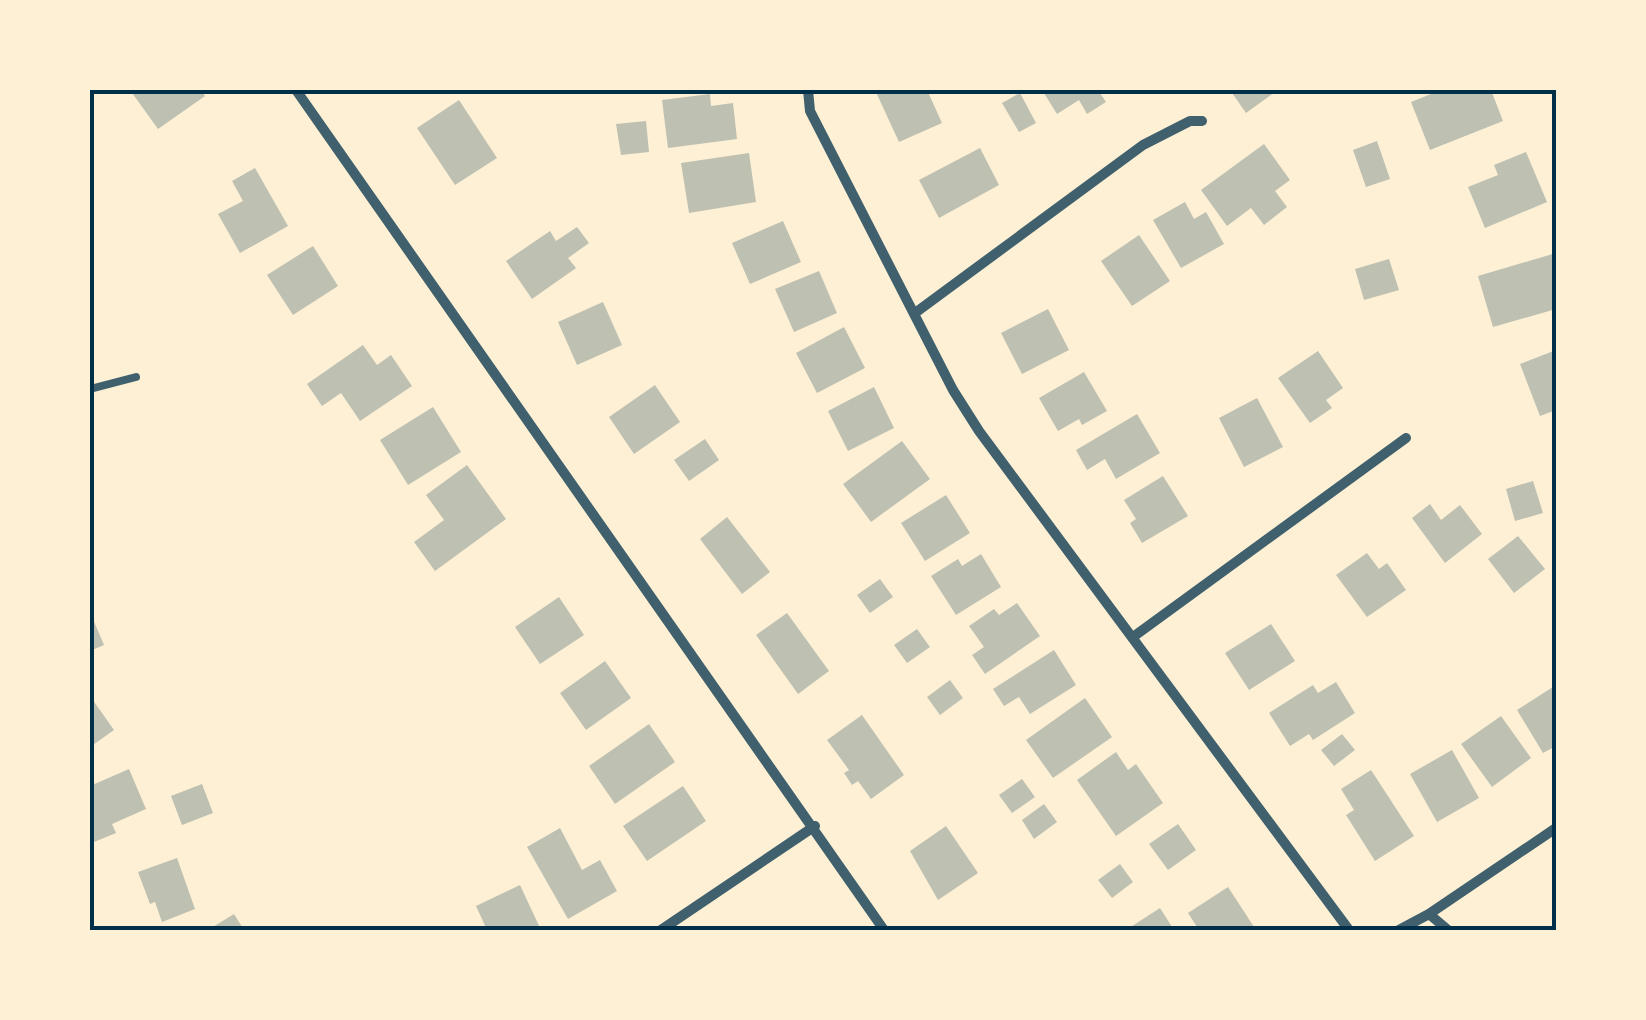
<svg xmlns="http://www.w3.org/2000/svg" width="1646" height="1020" viewBox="0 0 1646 1020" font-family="'Crimson Pro',serif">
	<rect width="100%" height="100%" fill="#fdf0d5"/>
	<path fill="#bec0b2" d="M130 90H201L205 96 158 129Z
		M875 90H927L942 123 899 142Z
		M1042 90H1098L1106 102 1087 114 1079 100 1057 114Z
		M1230 90H1278L1246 113Z
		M1441 90H1491L1503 121 1430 150 1411 102Z
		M1020 93 1036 123 1019 132 1002 103Z
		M710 94 711 106 733 103 737 139 668 148 662 100Z
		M459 100 497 158 455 185 417 128Z
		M646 121 649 152 621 155 616 124Z
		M1377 141 1390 179 1366 187 1353 150Z
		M1264 144 1290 180 1275 191 1287 207 1264 225 1251 208 1227 226 1201 190Z
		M980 148 999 185 939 218 919 180Z
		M1526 152 1547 202 1485 228 1468 187 1498 175 1494 165Z
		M749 153 756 202 689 213 681 163Z
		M255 168 288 226 240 253 218 214 243 201 232 181Z
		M1185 202 1194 219 1206 212 1224 244 1181 268 1153 220Z
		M783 221 801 262 750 284 732 243Z
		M577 227 589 243 568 258 576 268 532 299 506 261 550 231 556 241Z
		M1139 235 1170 281 1132 306 1101 261Z
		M313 246 338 286 293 315 267 275Z
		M1556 253V309L1493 327 1478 276Z
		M1389 259 1399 290 1364 300 1355 269Z
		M819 271 837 313 794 332 775 289Z
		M603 302 622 345 577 365 558 322Z
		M1048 309 1069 350 1022 374 1001 333Z
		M844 327 865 368 817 393 796 353Z
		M363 345 377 365 391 355 412 386 360 421 341 393 322 406 307 384Z
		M1556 350V410L1540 416 1520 364Z
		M1318 351 1343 388 1326 400 1332 408 1310 423 1278 378Z
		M1084 372 1107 411 1082 425 1079 419 1058 431 1039 398Z
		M655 385 680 422 634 454 609 417Z
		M874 387 894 428 848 451 828 411Z
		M1257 398 1283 447 1244 467 1219 418Z
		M433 407 461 452 408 485 380 440Z
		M1137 414 1160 453 1116 479 1105 459 1087 470 1076 450Z
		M705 439 719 460 689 481 674 460Z
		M902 441 930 479 871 522 843 484Z
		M467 465 506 519 435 571 414 542 444 520 426 495Z
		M1163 476 1188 516 1142 543 1130 523 1136 519 1124 500Z
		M1533 481 1543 513 1515 521 1506 489Z
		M946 495 970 533 925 561 901 523Z
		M1430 504 1441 520 1460 505 1482 534 1445 563 1412 518Z
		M727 517 770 572 742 594 700 539Z
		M1518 536 1545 569 1514 593 1488 559Z
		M1367 553 1379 569 1387 563 1406 590 1367 617 1336 575Z
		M981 554 1001 587 956 615 931 576 958 559 962 566Z
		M880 579 893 597 870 613 857 595Z
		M559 597 584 635 540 664 515 627Z
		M1017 603 1040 636 985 674 972 655 984 647 969 626 994 609 999 615Z
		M90 612 104 645 90 651Z
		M787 613 829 671 798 694 756 635Z
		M1271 624 1295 661 1249 690 1225 653Z
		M917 629 930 647 907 663 894 645Z
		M1054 650 1076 685 1030 714 1019 697 1004 706 993 689Z
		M605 661 631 698 586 730 560 693Z
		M950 680 963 698 940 715 927 697Z
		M1336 682 1355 713 1313 740 1309 734 1290 746 1269 713 1313 685 1318 693Z
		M1556 685V746L1543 753 1517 710Z
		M90 696 114 730 90 747Z
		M1085 698 1112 737 1053 778 1026 740Z
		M862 715 904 775 871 799 858 781 852 785 844 773 849 770 827 740Z
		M1501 716 1531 758 1492 787 1461 744Z
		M649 724 675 762 615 804 589 766Z
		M1342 734 1355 750 1334 766 1321 750Z
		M1452 750 1479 798 1437 822 1410 774Z
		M1116 752 1128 770 1136 764 1163 803 1116 836 1077 780Z
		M129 769 146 809 112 824 116 833 94 842 90 832V786Z
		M1371 770 1414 836 1375 861 1346 815 1354 810 1341 789Z
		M1022 779 1035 797 1012 813 999 795Z
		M202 784 213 813 182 825 171 796Z
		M683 786 706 821 647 861 623 826Z
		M1044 804 1057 822 1034 839 1022 820Z
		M1178 824 1196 850 1168 870 1149 844Z
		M946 826 978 873 938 900 910 851Z
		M560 828 582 870 600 860 617 891 568 919 527 847Z
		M177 858 195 909 162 922 155 902 150 904 138 872Z
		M1120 864 1133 882 1112 898 1098 880Z
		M520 885 540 928 487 930 476 906Z
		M1228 887 1256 930H1199L1188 913Z
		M1160 908 1174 930H1126Z
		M234 914 244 930H208Z"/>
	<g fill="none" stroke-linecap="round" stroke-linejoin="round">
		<path stroke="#3f606c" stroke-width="8" d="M90 389 136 377"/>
		<path stroke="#3f606c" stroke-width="10" d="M296 90 884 930
			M808 90 810 111 953 390 979 431 1349 930
			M915 313 1143 145 1190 121H1202
			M1133 637 1406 438
			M1429 914 1448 930
			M661 930 815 826
			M1399 930 1429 914 1556 828"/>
	</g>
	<rect width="1646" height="1020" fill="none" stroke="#fdf0d5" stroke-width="185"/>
	<rect x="92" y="92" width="1462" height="836" fill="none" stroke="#003049" stroke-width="4"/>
</svg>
